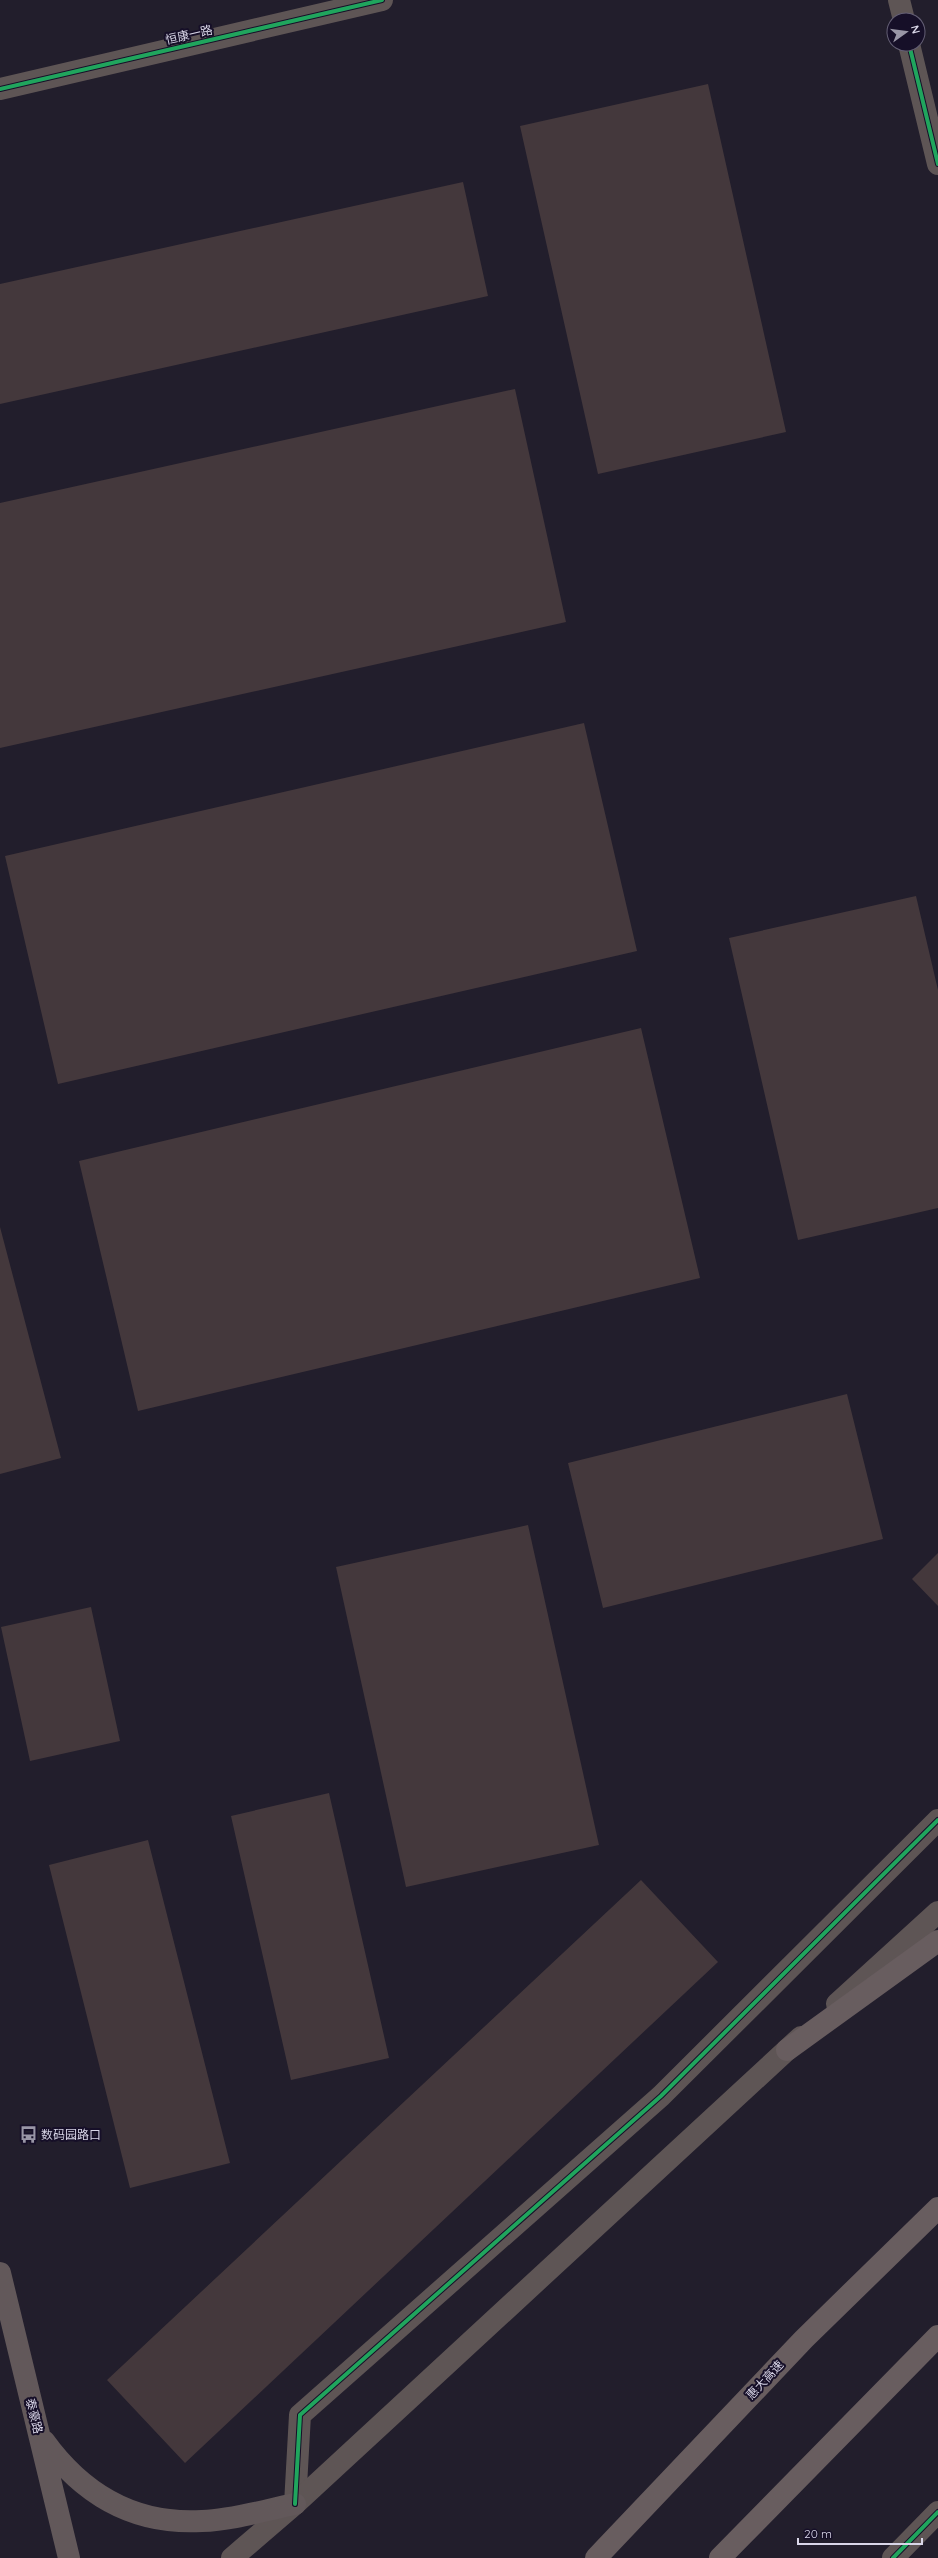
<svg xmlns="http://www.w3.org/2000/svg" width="938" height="2558" viewBox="0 0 938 2558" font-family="Quicksand,'Noto Sans SC',sans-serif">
	<rect width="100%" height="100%" fill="#221e2c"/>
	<path fill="#44383c" d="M708 84 786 432 598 474 520 126Z
		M463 182 488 296 0 404V284Z
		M515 389 566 622 0 748V503Z
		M584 723 637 951 58 1084 5 856Z
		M916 896 938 990V1208L798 1240 729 938Z
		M641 1028 700 1278 138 1411 79 1161Z
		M0 1227 61 1458 0 1474Z
		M847 1394 883 1539 603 1608 568 1463Z
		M528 1525 599 1845 406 1887 336 1567Z
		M938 1553V1606L912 1579Z
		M91 1607 120 1741 30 1761 1 1627Z
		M329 1793 389 2058 291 2080 231 1816Z
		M148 1840 230 2163 130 2188 49 1865Z
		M641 1880 718 1962 185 2463 107 2380Z"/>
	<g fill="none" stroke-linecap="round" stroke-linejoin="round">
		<path stroke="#5e5555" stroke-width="22" d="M899 0 904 20
			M909 44 938 164
			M0 89 382 0
			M295 2504 300 2415 661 2096 938 1820"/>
		<path stroke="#5e5555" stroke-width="22" d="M837 2004 938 1912
			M232 2558 295 2504 801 2037
			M893 2558 938 2512"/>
		<path stroke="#62585a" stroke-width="22" d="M0 2273 69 2558
			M44 2441C83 2495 134 2525 202 2521 233 2520 265 2510 295 2504"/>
		<path stroke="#685d5f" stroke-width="22" d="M787 2050 938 1941
			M596 2558 804 2339 938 2208
			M720 2558 938 2336"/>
		<defs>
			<path id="cycleway" d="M909 44 938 164
				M0 89 382 0
				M295 2504 300 2415 661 2096 938 1820
				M893 2558 938 2512"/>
		</defs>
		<use href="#cycleway" stroke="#160f28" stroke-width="6"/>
		<use href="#cycleway" stroke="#20a55d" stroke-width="4"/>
	</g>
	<defs>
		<symbol id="bus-bare" viewBox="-9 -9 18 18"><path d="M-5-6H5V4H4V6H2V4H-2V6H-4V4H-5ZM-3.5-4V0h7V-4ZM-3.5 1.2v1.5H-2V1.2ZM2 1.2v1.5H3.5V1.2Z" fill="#9996a6" stroke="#160f28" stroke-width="2.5" paint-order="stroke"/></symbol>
	</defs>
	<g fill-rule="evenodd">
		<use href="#bus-bare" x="16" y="2122" width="25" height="25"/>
	</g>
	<g text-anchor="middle" stroke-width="4" stroke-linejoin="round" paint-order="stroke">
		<g font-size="12" fill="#d9d6e8" stroke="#160f28">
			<text transform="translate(189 35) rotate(-13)" y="4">恒康一路</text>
			<text transform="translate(765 2380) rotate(-47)" y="4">惠大高速</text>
			<text transform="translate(34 2416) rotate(76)" y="4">泰豪路</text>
		</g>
		<g font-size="12" fill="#d9d6e8" stroke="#160f28" text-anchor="start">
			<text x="41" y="2139">数码园路口</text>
		</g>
	</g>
	<g transform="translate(906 32) rotate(76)"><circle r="19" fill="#160f28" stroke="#645f75"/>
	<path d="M0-3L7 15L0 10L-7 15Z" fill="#9996a6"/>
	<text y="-6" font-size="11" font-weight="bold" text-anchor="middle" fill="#d9d6e8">N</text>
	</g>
	<path d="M798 2538v6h124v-6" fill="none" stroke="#d9d6e8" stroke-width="2"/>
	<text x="804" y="2538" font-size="12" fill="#d9d6e8" stroke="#160f28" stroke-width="3" paint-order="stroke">20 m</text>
</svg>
